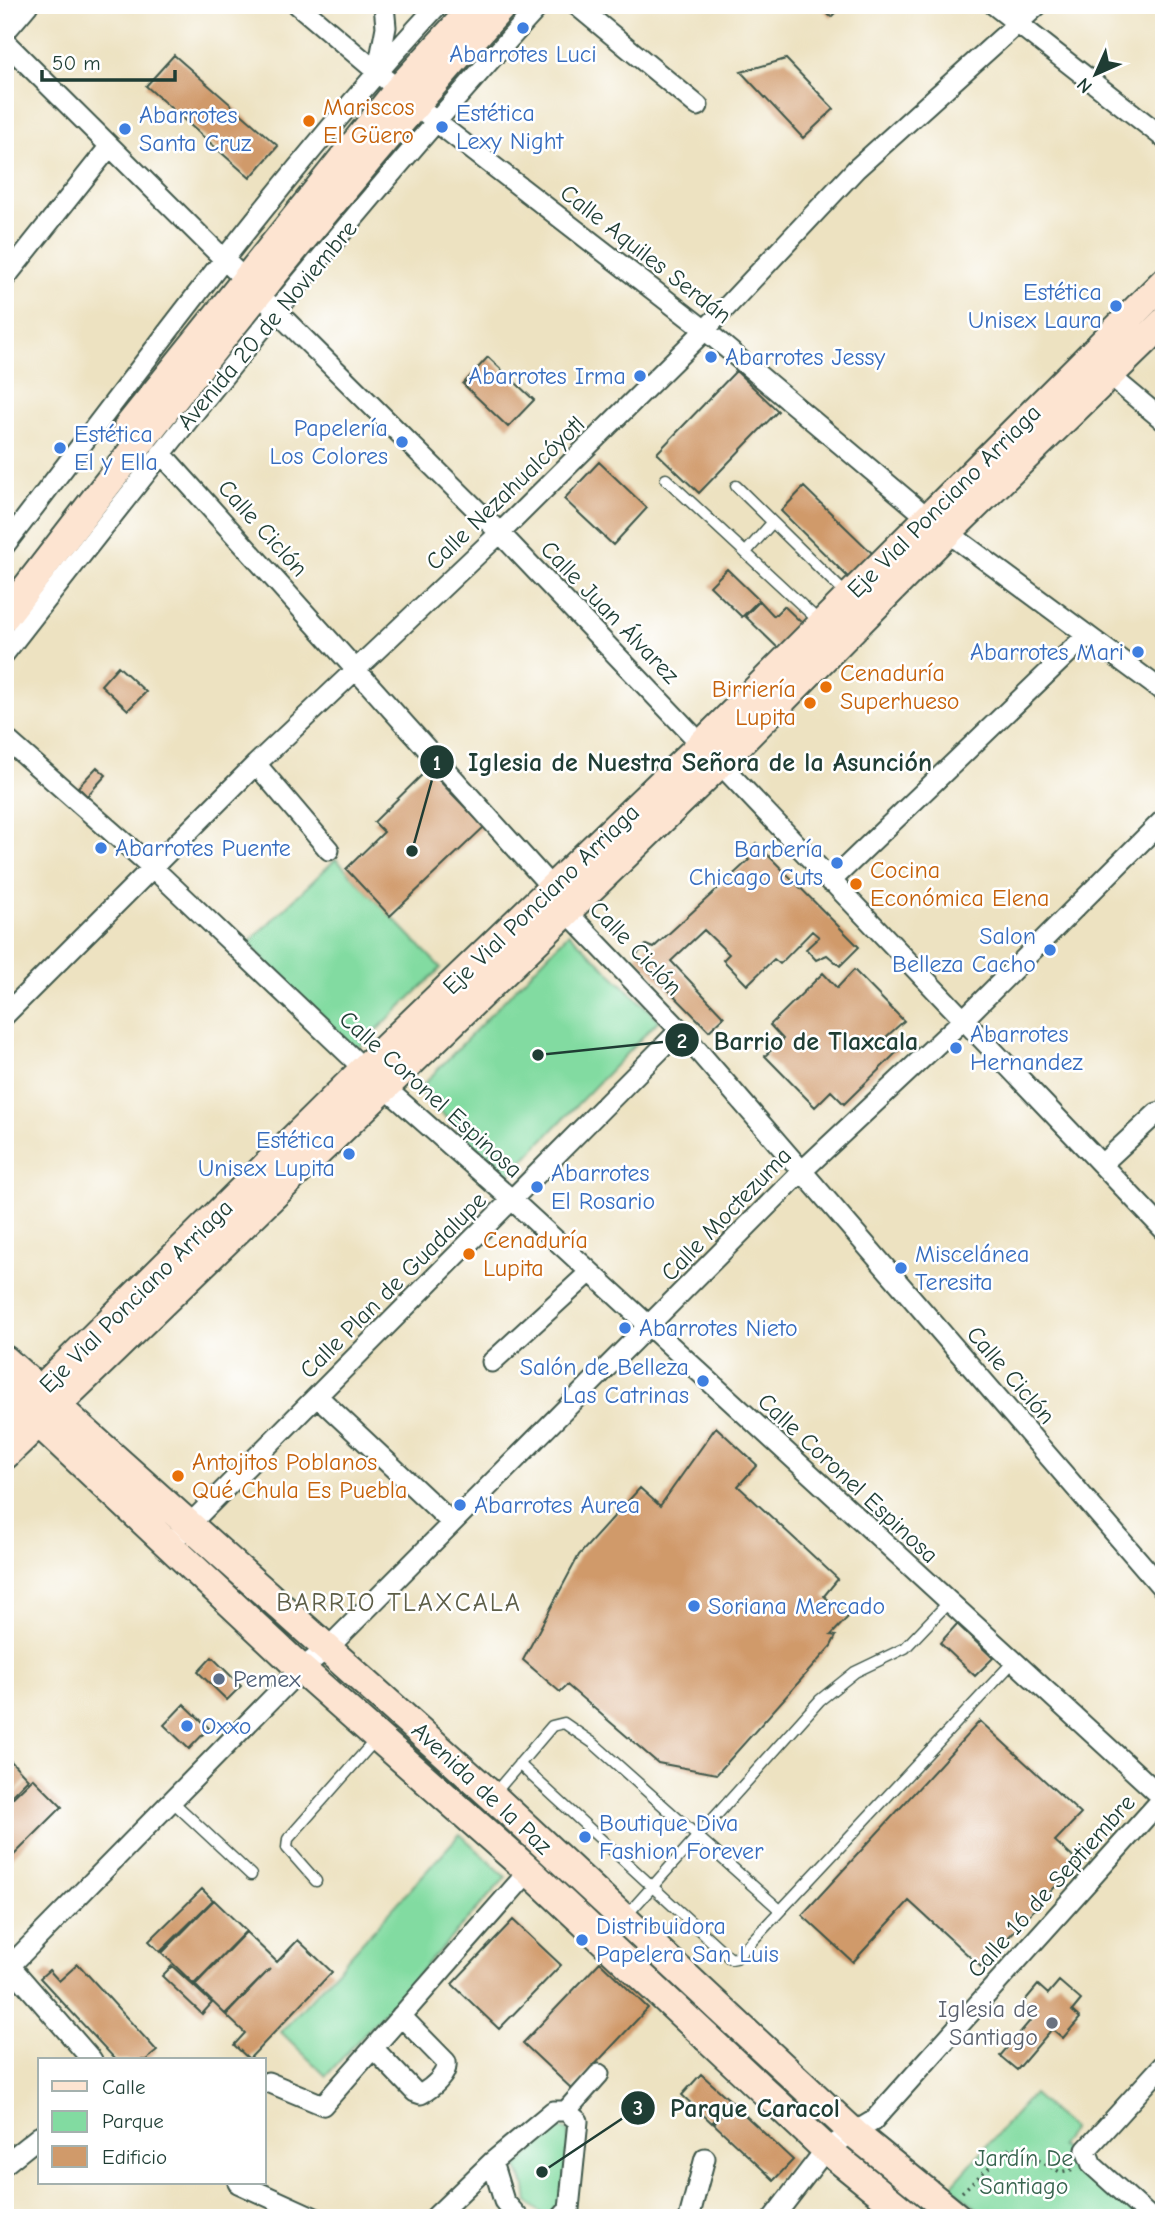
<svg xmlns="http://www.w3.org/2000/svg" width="1169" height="2223" viewBox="0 0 1169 2223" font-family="'Comic Neue',sans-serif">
	<rect width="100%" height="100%" fill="#fff"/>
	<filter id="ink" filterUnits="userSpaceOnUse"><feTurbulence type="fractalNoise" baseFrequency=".0143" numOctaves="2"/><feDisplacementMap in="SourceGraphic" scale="14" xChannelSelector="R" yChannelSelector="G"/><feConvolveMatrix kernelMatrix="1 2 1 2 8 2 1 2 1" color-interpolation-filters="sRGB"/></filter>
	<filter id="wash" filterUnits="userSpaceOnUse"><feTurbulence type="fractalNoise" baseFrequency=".00686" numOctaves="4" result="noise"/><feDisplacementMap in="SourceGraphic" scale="28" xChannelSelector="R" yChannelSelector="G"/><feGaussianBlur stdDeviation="1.57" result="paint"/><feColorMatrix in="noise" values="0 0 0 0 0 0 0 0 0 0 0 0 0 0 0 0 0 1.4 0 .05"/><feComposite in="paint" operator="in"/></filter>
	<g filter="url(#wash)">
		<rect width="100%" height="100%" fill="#ede2c1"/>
		<path fill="#82dba1" stroke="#508c6a" stroke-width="2" d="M336 859 441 968 353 1053 248 943Z
			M569 933 659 1020 507 1177 418 1090Z
			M460 1834 506 1877 326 2076 281 2032Z
			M1033 2094 1072 2129 1060 2145 1141 2218H988L951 2186Z
			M556 2128 569 2130 565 2203 550 2214 544 2215 528 2203 526 2187 516 2167Z"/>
		<g id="blocks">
			<path fill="#d09a6a" d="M825 5H843L831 17 822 9Z
				M174 55 278 146 250 178 146 86Z
				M786 59 834 109 803 138 741 72Z
				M488 357 534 400 508 427 463 384Z
				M736 371 778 411 699 493 657 453Z
				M599 462 647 508 613 545 564 499Z
				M804 487 873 554 850 579 781 511Z
				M727 569 759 600 742 617 710 586Z
				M760 601 774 616 784 606 804 625 780 650 745 616Z
				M118 666 146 692 128 710 101 685Z
				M97 767 106 775 87 796 78 787Z
				M428 769 484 827 390 916 346 869 384 832 374 822Z
				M756 843 859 947 840 966 827 955 816 960 806 949 819 937 812 931 780 964 774 959 747 985 723 960 729 954 704 930 671 961 724 1017 709 1031 635 956 646 945 653 948 749 860 744 855Z
				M854 970 904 1021 886 1037 899 1050 844 1104 831 1091 815 1107 765 1056 783 1039 770 1025 823 973 837 988Z
				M716 1427 757 1465 738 1486 838 1579 824 1596 848 1617 831 1635 836 1636 831 1646 717 1774 658 1763 567 1685 560 1692 523 1660 579 1555 640 1488 660 1506Z
				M957 1624 993 1658 975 1676 940 1643Z
				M212 1657 241 1686 227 1700 198 1672Z
				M184 1704 209 1728 189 1749 164 1725Z
				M980 1721 1081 1814 1055 1841 1078 1862 981 1967 909 1901 853 1962 802 1915Z
				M5 1755 28 1779 5 1802Z
				M33 1778 62 1807 5 1864V1805Z
				M202 1889 213 1900 160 1952 149 1941Z
				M214 1900 246 1931 194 1984 162 1953Z
				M513 1920 561 1965 499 2029 452 1984Z
				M246 1932 277 1962 298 1940 332 1972 249 2059 234 2045 245 2033 226 2015 270 1969 225 2014 195 1985Z
				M600 1962 648 2008 572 2089 523 2043Z
				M78 1964 157 2051 146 2060H116L40 1978 49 1970 59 1981Z
				M172 1966 212 2003 202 2014 162 1976Z
				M1059 1981 1081 2000 1072 2011 1080 2018 1063 2038 1052 2029 1017 2070 1000 2056 1035 2015 1022 2004 1038 1985 1048 1994Z
				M701 2074 732 2102 712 2123 682 2095Z
				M732 2103 793 2160 774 2180 714 2124Z"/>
		</g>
	</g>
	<g filter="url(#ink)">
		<use href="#blocks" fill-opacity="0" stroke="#3e5649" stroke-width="2"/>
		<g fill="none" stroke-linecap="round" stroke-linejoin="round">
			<defs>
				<path id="lane" d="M666 479 819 621
					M736 486 848 596
					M747 551 771 524
					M519 1764 731 1959 736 1958 1013 1662
					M493 1795 552 1726 564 1723 593 1743 780 1910
					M172 1801 251 1875
					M316 1881 287 1848 288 1839 377 1738
					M625 1917 820 1700 855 1672 905 1648 948 1603"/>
				<path id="street" d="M298 5 435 121 705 330 927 517 1164 692
					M576 5 698 106
					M994 5 1164 138
					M5 32 28 5
					M5 42 500 533 1164 1230
					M378 69 386 27 384 5
					M5 278 110 146
					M1109 375 1164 421
					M161 453 552 888
					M5 545C146 362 281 175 438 5
					M5 653C177 432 351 212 540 5
					M5 738 153 868 364 1069 511 1199 1164 1799
					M256 764 329 850
					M830 882 1087 635
					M567 912 680 1030 1164 1590
					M5 1015 256 764 500 533 705 330 856 169 1038 5
					M1102 1164 1157 1113 1164 1111
					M492 1362 589 1273
					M317 1396 451 1522
					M180 1534 680 1030
					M5 1960 92 2060
					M5 1971 301 1669 328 1648 802 1171 963 1020 1164 819
					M373 2048 415 2092 421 2094C432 2088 448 2075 446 2062L401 2016
					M268 2082 323 2105 529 1871
					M566 2111 599 2074
					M492 2162 504 2201 519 2218
					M5 2164 40 2136
					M238 2183 315 2218
					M434 2218 492 2162 553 2111H566L578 2121 569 2209 561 2218
					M689 2218 705 2158
					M773 2218 826 2149 873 2121 1164 1797
					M1151 2218 1092 2165 1086 2150 1164 2064"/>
				<path id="secondary" d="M128 427 398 90 476 5
					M5 616C165 408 327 200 503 5
					M5 1360 492 1796 855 2134 958 2218
					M5 1391 301 1669 529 1871 826 2149 911 2218
					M5 1425 364 1069 702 744 1164 282
					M5 1455 719 764 948 532 1164 322"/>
			</defs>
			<use href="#lane" stroke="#3e5649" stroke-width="13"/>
			<use href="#street" stroke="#3e5649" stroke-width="23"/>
			<use href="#secondary" stroke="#3e5649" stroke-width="32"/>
			<path stroke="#3e5649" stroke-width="3.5" stroke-dasharray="2 5" stroke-linecap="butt" d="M962 2192 1012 2146 1060 2172 1075 2169"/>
			<use href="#lane" stroke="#fff" stroke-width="10"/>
			<use href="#street" stroke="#fff" stroke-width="19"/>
			<use href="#secondary" stroke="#fde4d1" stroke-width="28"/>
		</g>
	</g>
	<g fill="#3f7fe0" stroke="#fff" stroke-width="2.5">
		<circle cx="523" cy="28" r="7"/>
		<circle cx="442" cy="127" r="7"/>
		<circle cx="125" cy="129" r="7"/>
		<circle cx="1116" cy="306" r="7"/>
		<circle cx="711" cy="357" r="7"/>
		<circle cx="640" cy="376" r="7"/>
		<circle cx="402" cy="442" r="7"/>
		<circle cx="60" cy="448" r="7"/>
		<circle cx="1138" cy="652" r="7"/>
		<circle cx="101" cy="848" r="7"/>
		<circle cx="837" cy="863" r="7"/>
		<circle cx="1050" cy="950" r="7"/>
		<circle cx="956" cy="1048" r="7"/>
		<circle cx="349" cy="1154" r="7"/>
		<circle cx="537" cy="1187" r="7"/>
		<circle cx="901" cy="1268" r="7"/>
		<circle cx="625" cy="1328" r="7"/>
		<circle cx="703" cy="1381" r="7"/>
		<circle cx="460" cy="1505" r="7"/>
		<circle cx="694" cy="1606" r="7"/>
		<circle cx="187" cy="1726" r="7"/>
		<circle cx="585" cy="1837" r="7"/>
		<circle cx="582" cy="1940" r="7"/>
	</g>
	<g fill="#e8710a" stroke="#fff" stroke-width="2.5">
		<circle cx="309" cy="121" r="7"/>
		<circle cx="826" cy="687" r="7"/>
		<circle cx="810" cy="703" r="7"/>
		<circle cx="856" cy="884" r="7"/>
		<circle cx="469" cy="1254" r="7"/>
		<circle cx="178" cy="1476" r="7"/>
	</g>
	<circle fill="#5c6f8a" stroke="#fff" stroke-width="2.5" cx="219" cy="1679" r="7"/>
	<circle fill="#6b7280" stroke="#fff" stroke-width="2.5" cx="1052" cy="2023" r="7"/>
	<g text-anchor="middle" stroke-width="5" stroke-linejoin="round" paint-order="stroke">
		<g font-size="24" fill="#366cbe" stroke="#fff" text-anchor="start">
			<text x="523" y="62" text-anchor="middle">Abarrotes Luci</text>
			<text x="456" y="121">Estética<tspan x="456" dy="28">Lexy Night</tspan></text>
			<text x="139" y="123">Abarrotes<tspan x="139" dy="28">Santa Cruz</tspan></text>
			<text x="1102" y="300" text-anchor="end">Estética<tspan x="1102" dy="28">Unisex Laura</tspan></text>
			<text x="725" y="365">Abarrotes Jessy</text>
			<text x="626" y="384" text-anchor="end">Abarrotes Irma</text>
			<text x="388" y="436" text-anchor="end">Papelería<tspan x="388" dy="28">Los Colores</tspan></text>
			<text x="74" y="442">Estética<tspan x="74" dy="28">El y Ella</tspan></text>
			<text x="1124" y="660" text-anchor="end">Abarrotes Mari</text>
			<text x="115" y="856">Abarrotes Puente</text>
			<text x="823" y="857" text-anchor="end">Barbería<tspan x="823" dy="28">Chicago Cuts</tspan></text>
			<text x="1036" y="944" text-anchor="end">Salon<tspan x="1036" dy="28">Belleza Cacho</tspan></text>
			<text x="970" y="1042">Abarrotes<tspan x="970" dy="28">Hernandez</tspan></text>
			<text x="335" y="1148" text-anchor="end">Estética<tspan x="335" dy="28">Unisex Lupita</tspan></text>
			<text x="551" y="1181">Abarrotes<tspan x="551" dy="28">El Rosario</tspan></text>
			<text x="915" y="1262">Miscelánea<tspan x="915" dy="28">Teresita</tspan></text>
			<text x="639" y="1336">Abarrotes Nieto</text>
			<text x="689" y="1375" text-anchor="end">Salón de Belleza<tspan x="689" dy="28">Las Catrinas</tspan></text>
			<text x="474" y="1513">Abarrotes Aurea</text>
			<text x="708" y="1614">Soriana Mercado</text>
			<text x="201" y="1734">Oxxo</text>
			<text x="599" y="1831">Boutique Diva<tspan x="599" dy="28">Fashion Forever</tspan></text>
			<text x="596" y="1934">Distribuidora<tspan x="596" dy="28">Papelera San Luis</tspan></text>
		</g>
		<g font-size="24" fill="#c56008" stroke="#fff" text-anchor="start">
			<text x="323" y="115">Mariscos<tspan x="323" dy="28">El Güero</tspan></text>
			<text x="840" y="681">Cenaduría<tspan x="840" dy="28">Superhueso</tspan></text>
			<text x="796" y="697" text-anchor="end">Birriería<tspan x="796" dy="28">Lupita</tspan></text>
			<text x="870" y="878">Cocina<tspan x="870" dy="28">Económica Elena</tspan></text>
			<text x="483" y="1248">Cenaduría<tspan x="483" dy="28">Lupita</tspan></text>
			<text x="192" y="1470">Antojitos Poblanos<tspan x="192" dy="28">Qué Chula Es Puebla</tspan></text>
		</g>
		<g font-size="24" fill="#1f3d34" stroke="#fff">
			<text transform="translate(646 254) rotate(38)" y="8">Calle Aquiles Serdán</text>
			<text transform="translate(267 325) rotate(-50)" y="8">Avenida 20 de Noviembre</text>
			<text transform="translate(505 493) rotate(-44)" y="8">Calle Nezahualcóyotl</text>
			<text transform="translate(944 501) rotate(-45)" y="8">Eje Vial Ponciano Arriaga</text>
			<text transform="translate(263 528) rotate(48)" y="8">Calle Ciclón</text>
			<text transform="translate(610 612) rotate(46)" y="8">Calle Juan Álvarez</text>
			<text transform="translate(541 899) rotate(-44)" y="8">Eje Vial Ponciano Arriaga</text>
			<text transform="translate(636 948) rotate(46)" y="8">Calle Ciclón</text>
			<text transform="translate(431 1094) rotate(42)" y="8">Calle Coronel Espinosa</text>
			<text transform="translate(726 1214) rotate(-46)" y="8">Calle Moctezuma</text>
			<text transform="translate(393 1285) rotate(-45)" y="8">Calle Plan de Guadalupe</text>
			<text transform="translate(136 1296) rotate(-45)" y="8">Eje Vial Ponciano Arriaga</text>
			<text transform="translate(1011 1375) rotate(49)" y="8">Calle Ciclón</text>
			<text transform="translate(848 1478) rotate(43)" y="8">Calle Coronel Espinosa</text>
			<text transform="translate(482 1788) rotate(43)" y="8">Avenida de la Paz</text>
			<text transform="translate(1051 1886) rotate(-48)" y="8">Calle 16 de Septiembre</text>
		</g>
		<g font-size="24" fill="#4e5e75" stroke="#fff" text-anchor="start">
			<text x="233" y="1687">Pemex</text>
		</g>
		<g font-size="24" fill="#5b616d" stroke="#fff" text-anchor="end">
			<text x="1038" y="2017">Iglesia de<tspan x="1038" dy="28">Santiago</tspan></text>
		</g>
		<g font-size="24" fill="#38644f" stroke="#fff">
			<text x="1024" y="2166">Jardín De<tspan x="1024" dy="28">Santiago</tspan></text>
		</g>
		<g font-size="26" letter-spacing="2" fill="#5d5e47" stroke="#fff">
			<text x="399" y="1611">BARRIO TLAXCALA</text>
		</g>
	</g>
	<path fill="none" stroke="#1f3d34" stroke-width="2.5" d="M412 851L437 762M538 1055L682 1040M542 2172L638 2108"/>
	<g fill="#1f3d34" stroke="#fff" stroke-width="2.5">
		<circle cx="412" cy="851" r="7"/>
		<circle cx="538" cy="1055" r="7"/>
		<circle cx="542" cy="2172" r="7"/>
		<circle cx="437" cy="762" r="18"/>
		<circle cx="682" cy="1040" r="18"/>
		<circle cx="638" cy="2108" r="18"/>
	</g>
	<g font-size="21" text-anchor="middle" font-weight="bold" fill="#fff">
		<text x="437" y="770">1</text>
		<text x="682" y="1048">2</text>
		<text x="638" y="2115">3</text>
	</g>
	<g font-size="26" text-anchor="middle" font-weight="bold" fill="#1f3d34" stroke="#fff" stroke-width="5" stroke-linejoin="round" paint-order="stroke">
		<text x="700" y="771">Iglesia de Nuestra Señora de la Asunción</text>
		<text x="816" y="1050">Barrio de Tlaxcala</text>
		<text x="755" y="2117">Parque Caracol</text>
	</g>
	<rect width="1169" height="2223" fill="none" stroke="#fff" stroke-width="28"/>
	<rect x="38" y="2058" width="228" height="126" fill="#ffffff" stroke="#a5b1ae" stroke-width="2"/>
	<rect x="52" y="2081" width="35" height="10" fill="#fde4d1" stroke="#a5b1ae" stroke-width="2"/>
	<text x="102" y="2094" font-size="21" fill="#1f3d34">Calle</text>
	<rect x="52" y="2111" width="35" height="21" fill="#82dba1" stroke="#a5b1ae" stroke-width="2"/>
	<text x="102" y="2128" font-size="21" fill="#1f3d34">Parque</text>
	<rect x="52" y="2146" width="35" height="21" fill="#d09a6a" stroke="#a5b1ae" stroke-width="2"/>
	<text x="102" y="2164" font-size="21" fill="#1f3d34">Edificio</text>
	<g transform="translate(1096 74) rotate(225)" stroke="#ffffff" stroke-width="5" paint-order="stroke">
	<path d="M0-5L12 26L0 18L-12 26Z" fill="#1f3d34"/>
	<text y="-10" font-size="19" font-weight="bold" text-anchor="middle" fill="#1f3d34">N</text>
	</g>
	<path d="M42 70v10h133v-10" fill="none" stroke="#1f3d34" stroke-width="3.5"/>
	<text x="52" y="70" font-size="21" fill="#1f3d34" stroke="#ffffff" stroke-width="5" paint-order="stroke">50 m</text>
</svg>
